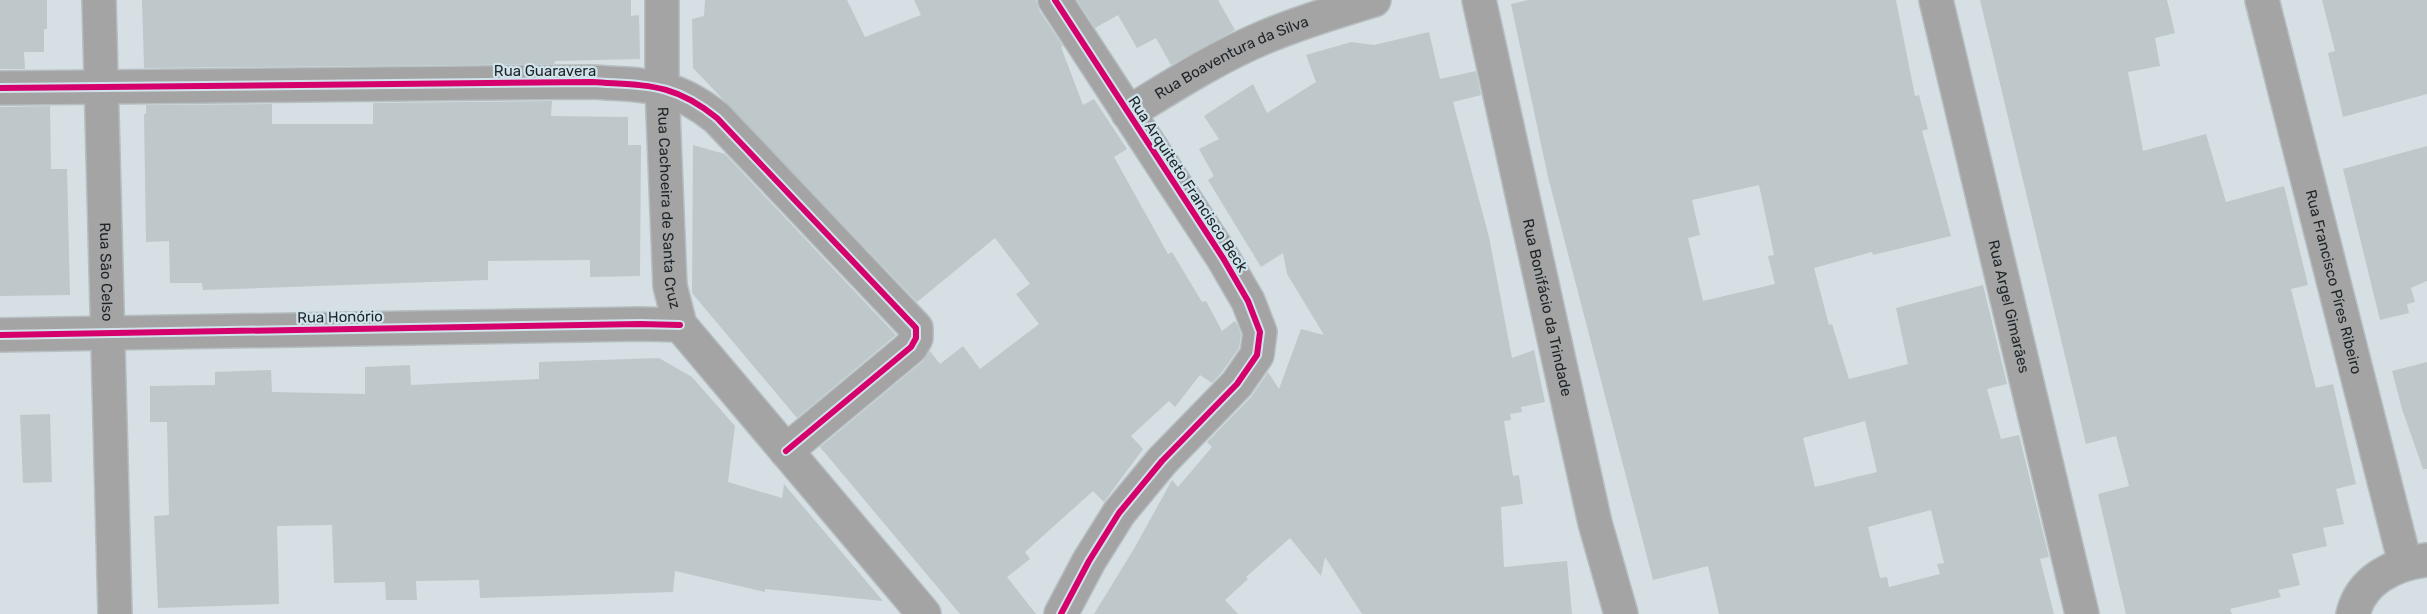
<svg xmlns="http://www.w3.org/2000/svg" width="2427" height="614" viewBox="0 0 2427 614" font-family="Rubik,sans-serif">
	<rect width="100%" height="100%" fill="#d6e0e4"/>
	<path fill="#bec7ca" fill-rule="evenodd" d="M0 0H47V29H44V52H24L25 69H0Z
		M142 0H631V16L639 15 640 59 555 61 554 64 144 68Z
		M705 0H847L865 37 921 15 914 0H1036L1039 10 1063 46 1061 47 1083 105 1094 99 1127 149 1114 157 1168 254 1172 252 1202 302 1206 301 1222 331 1235 321 1238 326 1241 334 1239 348 1222 372 1212 383 1200 375 1175 407 1169 401 1131 436 1143 449 1104 502 1093 491 1025 552 1030 559 1007 577 1036 614H960L820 447 923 361 930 351 940 364 963 346 980 369 1039 324 1016 294 1030 284 995 238 917 302 693 68 692 19 704 16Z
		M1077 0H1218L1235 30 1171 65 1156 38 1137 48 1118 15 1095 28Z
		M1528 0H1896L1915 96 1919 95 1928 129 1922 131 1951 236 1873 255 1872 252 1814 268 1829 325 1832 324 1849 379 1908 364 1896 308 1983 285 2007 384 1987 389 2001 439 2019 435 2049 557 2040 559 2054 614H1719L1708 566 1653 580 1548 177 1511 4ZM1759 185 1774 255 1768 256 1775 284 1703 301 1688 238 1700 235 1692 200ZM1865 421 1877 472 1815 487 1803 438ZM1931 510 1944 563 1937 564 1940 574 1889 587 1887 577 1880 578 1868 527Z
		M1980 0H2167L2175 33 2155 38 2160 66 2128 72 2143 151 2206 134 2226 202 2284 186 2308 285 2291 289 2316 388 2333 384 2356 484 2336 489 2344 524 2323 528 2327 546 2292 554 2300 585 2278 590 2281 597 2230 609 2232 614H2126L2098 494 2129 486 2116 436 2086 444Z
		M2322 0H2427V94L2343 117 2328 53 2335 51Z
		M1429 32 1440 79 1476 71 1481 95 1453 102 1489 237 1512 358 1534 350 1545 402 1521 407 1522 412 1510 414 1511 420 1504 421 1513 476 1519 475 1523 504 1501 507 1504 567 1567 561 1572 614H1362L1325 557 1321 576 1290 538 1246 577 1248 579 1225 600 1238 614H1094L1135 547 1172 480 1178 487 1212 447 1207 442 1251 397 1268 372 1279 389 1301 329 1324 335 1287 274 1283 253 1261 267 1208 180 1214 176 1199 149 1219 139 1204 116 1253 84 1267 113 1316 82 1306 55 1351 42 1374 45Z
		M552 101 551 116 628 117V145H641L640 276 590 277V260L488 261V280L203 290 202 283H170L169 241 146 242 144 114H146V105L272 104V124H373V103Z
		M50 106 51 169H67L70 295 0 296V107Z
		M693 145 725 154 896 335 797 418 692 293Z
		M2427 146V281L2411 288 2415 302 2407 304 2409 313 2380 320 2343 169Z
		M659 358 692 377 735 426 728 482 782 498 784 484 883 601 765 589V592L675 571 673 592 480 598 479 580 416 581 417 600H386L385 582 334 583 332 525 277 526 279 604 158 608 154 516 169 515 167 422H150V386L215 385V372L271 370 272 392 365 394V367L410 365 411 385 539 379V362Z
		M2427 362V469H2423L2402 409 2392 371Z
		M50 414 52 482 23 483 20 415Z"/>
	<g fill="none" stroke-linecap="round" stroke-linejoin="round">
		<defs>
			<g id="minor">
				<path id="s1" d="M662 0V87L670 286 680 325 924 614"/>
				<path d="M1055 0 1223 258 1248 301 1260 332 1257 355 1237 384 1162 461 1119 513 1089 561 1061 614"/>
				<path id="s2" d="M1479 0 1595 523 1621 614"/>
				<path id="s3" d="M1936 0 2082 614"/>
				<path id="s4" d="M2262 0 2405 563"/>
				<path d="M0 88 592 82C647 86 672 82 717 118L916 328V338L911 347 786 451"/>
				<path id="s5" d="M1128 113C1172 86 1217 57 1265 37 1301 22 1337 11 1374 0"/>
				<path d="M0 335 640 324 680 325"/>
				<path d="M2353 614C2361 580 2394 564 2425 560"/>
			</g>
			<g id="tertiary">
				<path id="s6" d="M99 0 115 614"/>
			</g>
		</defs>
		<use href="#minor" stroke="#b6bec1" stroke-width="36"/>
		<use href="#tertiary" stroke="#b6bec1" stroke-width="36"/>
		<use href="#minor" stroke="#a4a4a5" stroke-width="33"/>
		<use href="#tertiary" stroke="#a4a4a5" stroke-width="33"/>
		<defs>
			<path id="cycleway" d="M1055 0 1223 258 1248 301 1260 332 1257 355 1237 384 1162 461 1119 513 1089 561 1061 614
				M0 88 592 82C647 86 672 82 717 118L916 328V338L911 347 786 451
				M0 335 640 324 680 325"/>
		</defs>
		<use href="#cycleway" stroke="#d0e2ea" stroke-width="10"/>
		<use href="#cycleway" stroke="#d6006c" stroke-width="6"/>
	</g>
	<g text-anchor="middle" stroke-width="4.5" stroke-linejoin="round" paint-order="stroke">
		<g font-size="15" fill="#1e2528" stroke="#d0e2ea">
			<text dy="5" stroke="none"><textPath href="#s5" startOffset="118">Rua Boaventura da Silva</textPath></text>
			<text x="545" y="76">Rua Guaravera</text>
			<text transform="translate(1188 184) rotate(57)" y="5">Rua Arquiteto Francisco Beck</text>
			<text dy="5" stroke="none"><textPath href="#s1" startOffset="208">Rua Cachoeira de Santa Cruz</textPath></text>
			<text dy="5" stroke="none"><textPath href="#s6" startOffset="272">Rua São Celso</textPath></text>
			<text dy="5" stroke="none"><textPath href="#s4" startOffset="291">Rua Francisco Píres Ribeiro</textPath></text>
			<text dy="5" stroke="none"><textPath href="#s3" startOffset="315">Rua Argel Gimarães</textPath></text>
			<text dy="5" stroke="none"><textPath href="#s2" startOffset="315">Rua Bonifácio da Trindade</textPath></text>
			<text transform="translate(340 317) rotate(-1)" y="5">Rua Honório</text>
		</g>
	</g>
</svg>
